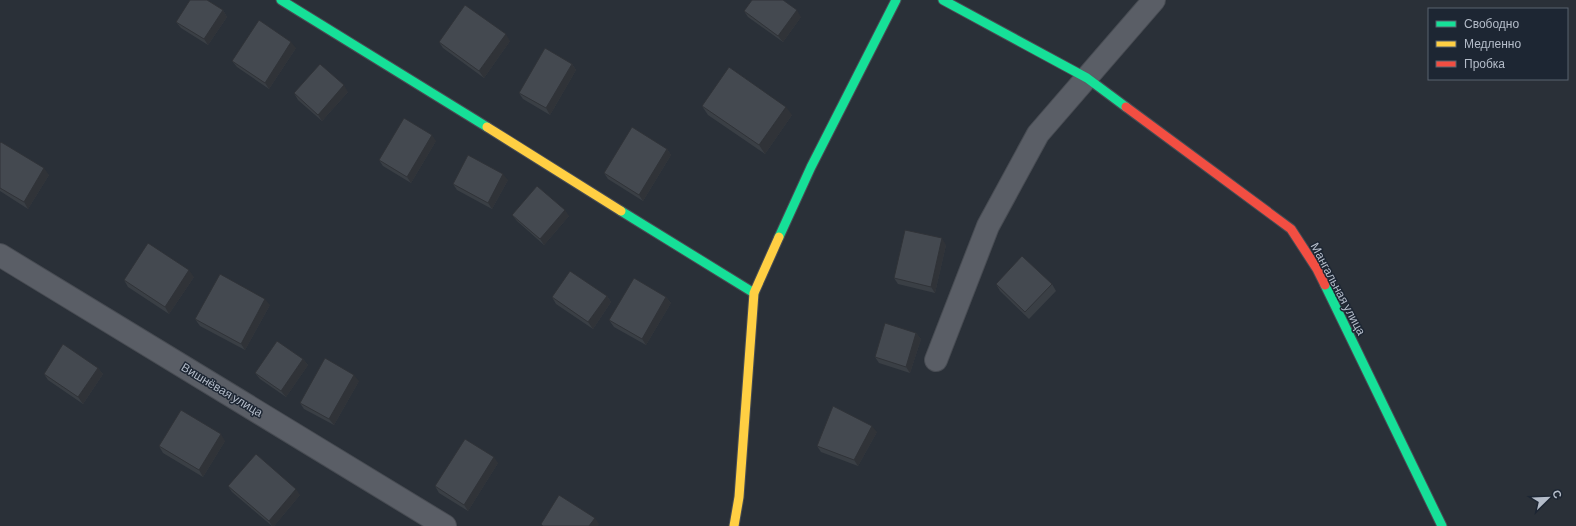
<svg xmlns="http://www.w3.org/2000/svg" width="1576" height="526" viewBox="0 0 1576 526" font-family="Barlow,sans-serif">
	<rect width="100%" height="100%" fill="#2a3038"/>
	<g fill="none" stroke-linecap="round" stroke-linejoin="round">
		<defs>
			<path id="street" d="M0 255 445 526
				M936 360 988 226 1038 134 1154 0"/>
			<path id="fast" d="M281 0 487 127
				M943 0 1087 78 1126 107
				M621 211 754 293
				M779 237 811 167 896 0
				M1325 285 1442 526"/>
			<path id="slow" d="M487 127 621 211
				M734 526 739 497 754 293 779 237"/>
			<path id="jam" d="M1126 107 1291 229 1317 269 1325 285"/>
		</defs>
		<use href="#street" stroke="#484c53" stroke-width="24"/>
		<use href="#fast" stroke="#484c53" stroke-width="11"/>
		<use href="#slow" stroke="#484c53" stroke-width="11"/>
		<use href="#jam" stroke="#484c53" stroke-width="11"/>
		<use href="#street" stroke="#5a5e66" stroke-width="22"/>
		<use href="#fast" stroke="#16e098" stroke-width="9"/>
		<use href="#slow" stroke="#ffcf43" stroke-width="9"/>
		<use href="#jam" stroke="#f24e42" stroke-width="9"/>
	</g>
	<path fill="#3a3f45" d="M223 10 227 17 208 45 181 28 176 22Z
		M744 11 801 17 783 42 748 17Z
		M510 41 484 78 443 48 439 42Z
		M296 48 269 89 237 67 232 61Z
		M572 64 576 70 550 115 523 99 519 93Z
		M348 92 322 121 298 100 294 93Z
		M702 106 792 115 765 154 708 115Z
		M436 141 411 183 383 166 379 160Z
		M0 143 49 175 28 209 0 191Z
		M667 149 671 155 643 201 608 179 604 173Z
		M508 180 492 209 457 190 453 184Z
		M512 215 569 216 544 245 517 221Z
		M946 245 935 293 898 284 894 278Z
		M194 277 169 314 128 287 124 280Z
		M996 284H1052L1056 291 1029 319 1000 291Z
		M607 296 611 302 593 329 556 304 552 297Z
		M666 297 671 303 646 345 614 327 609 320Z
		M270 305 245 350 200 326 195 319Z
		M916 333 921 339 910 373 879 363 875 357Z
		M303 359 308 365 286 397 260 379 255 373Z
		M98 368 103 374 83 404 48 380 44 374Z
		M359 381 334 425 304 409 300 403Z
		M877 432 858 466 821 452 817 446Z
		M225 441 203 477 163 453 159 446Z
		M498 463 468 511 439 493 435 486Z
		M228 486 300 495 274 526H272L232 492Z"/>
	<path fill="#303338" d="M223 10 227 17 208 45 204 39Z
		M797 10 801 17 783 42 778 36Z
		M506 34 510 41 484 78 479 71Z
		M291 42 296 48 269 89 265 83Z
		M572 64 576 70 550 115 546 108Z
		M344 85 348 92 322 121 318 115Z
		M786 107 792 115 765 154 759 145Z
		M432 135 436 141 411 183 407 177Z
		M667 149 671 155 643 201 639 195Z
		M44 168 49 175 28 209 24 202Z
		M503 174 508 180 492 209 488 203Z
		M565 210 569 216 544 245 540 239Z
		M942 238 946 245 935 293 931 287Z
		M189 270 194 277 169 314 165 307Z
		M607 296 611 302 593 329 588 322Z
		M666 297 671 303 646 345 642 339Z
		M265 299 270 305 245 350 241 344Z
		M916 333 921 339 910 373 906 367Z
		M303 359 308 365 286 397 281 391Z
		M98 368 103 374 83 404 78 397Z
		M354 375 359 381 334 425 329 419Z
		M872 426 877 432 858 466 854 460Z
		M221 434 225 441 203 477 199 470Z
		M494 457 498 463 468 511 464 505Z
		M296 489 300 495 274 526H272L269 521Z
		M595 518 599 524 598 526H589Z"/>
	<path fill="#444950" stroke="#303338" d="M190 0H207L223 10 204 39 176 22Z
		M752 0H783L797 10 778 36 744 11Z
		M465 5 506 34 479 71 439 42Z
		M259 20 291 42 265 83 232 61Z
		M545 48 572 64 546 108 519 93Z
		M320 64 344 85 318 115 294 93Z
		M729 67 786 107 759 145 702 106Z
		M404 118 432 135 407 177 379 160Z
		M632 127 667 149 639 195 604 173Z
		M1 142 44 168 24 202 0 188V143Z
		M468 155 503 174 488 203 453 184Z
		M537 186 565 210 540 239 512 215Z
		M905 230 942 238 931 287 894 278Z
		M148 243 189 270 165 307 124 280Z
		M1022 256 1052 284 1025 312 996 284Z
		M570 271 607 296 588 322 552 297Z
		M220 274 265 299 241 344 195 319Z
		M634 278 666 297 642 339 609 320Z
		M885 323 916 333 906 367 875 357Z
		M277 341 303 359 281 391 255 373Z
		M63 344 98 368 78 397 44 374Z
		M325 358 354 375 329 419 300 403Z
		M833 406 872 426 854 460 817 446Z
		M181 410 221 434 199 470 159 446Z
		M465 439 494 457 464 505 435 486Z
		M256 454 296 489 269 521 228 486Z
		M559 495 595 518 589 526H543L541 524Z"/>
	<g text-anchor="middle" stroke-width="3" stroke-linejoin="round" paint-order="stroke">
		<g font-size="12" fill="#b4bcc9" stroke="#1d2633">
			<text transform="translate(1338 289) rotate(62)" y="4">Мангальная улица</text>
			<text transform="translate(222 390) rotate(31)" y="4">Вишнёвая улица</text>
		</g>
	</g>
	<rect x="1428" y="8" width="140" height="72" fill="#1d2633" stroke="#59626f"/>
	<rect x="1436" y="21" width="20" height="6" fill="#16e098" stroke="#59626f"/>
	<text x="1464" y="28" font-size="12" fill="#b4bcc9">Свободно</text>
	<rect x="1436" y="41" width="20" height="6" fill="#ffcf43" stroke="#59626f"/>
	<text x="1464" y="48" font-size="12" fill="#b4bcc9">Медленно</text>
	<rect x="1436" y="61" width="20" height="6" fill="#f24e42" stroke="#59626f"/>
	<text x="1464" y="68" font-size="12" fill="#b4bcc9">Пробка</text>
	<g transform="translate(1548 498) rotate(67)" stroke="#1d2633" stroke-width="3" paint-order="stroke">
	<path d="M0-3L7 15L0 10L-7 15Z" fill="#b4bcc9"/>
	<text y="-6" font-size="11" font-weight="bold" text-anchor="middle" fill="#b4bcc9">С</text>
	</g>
</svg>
